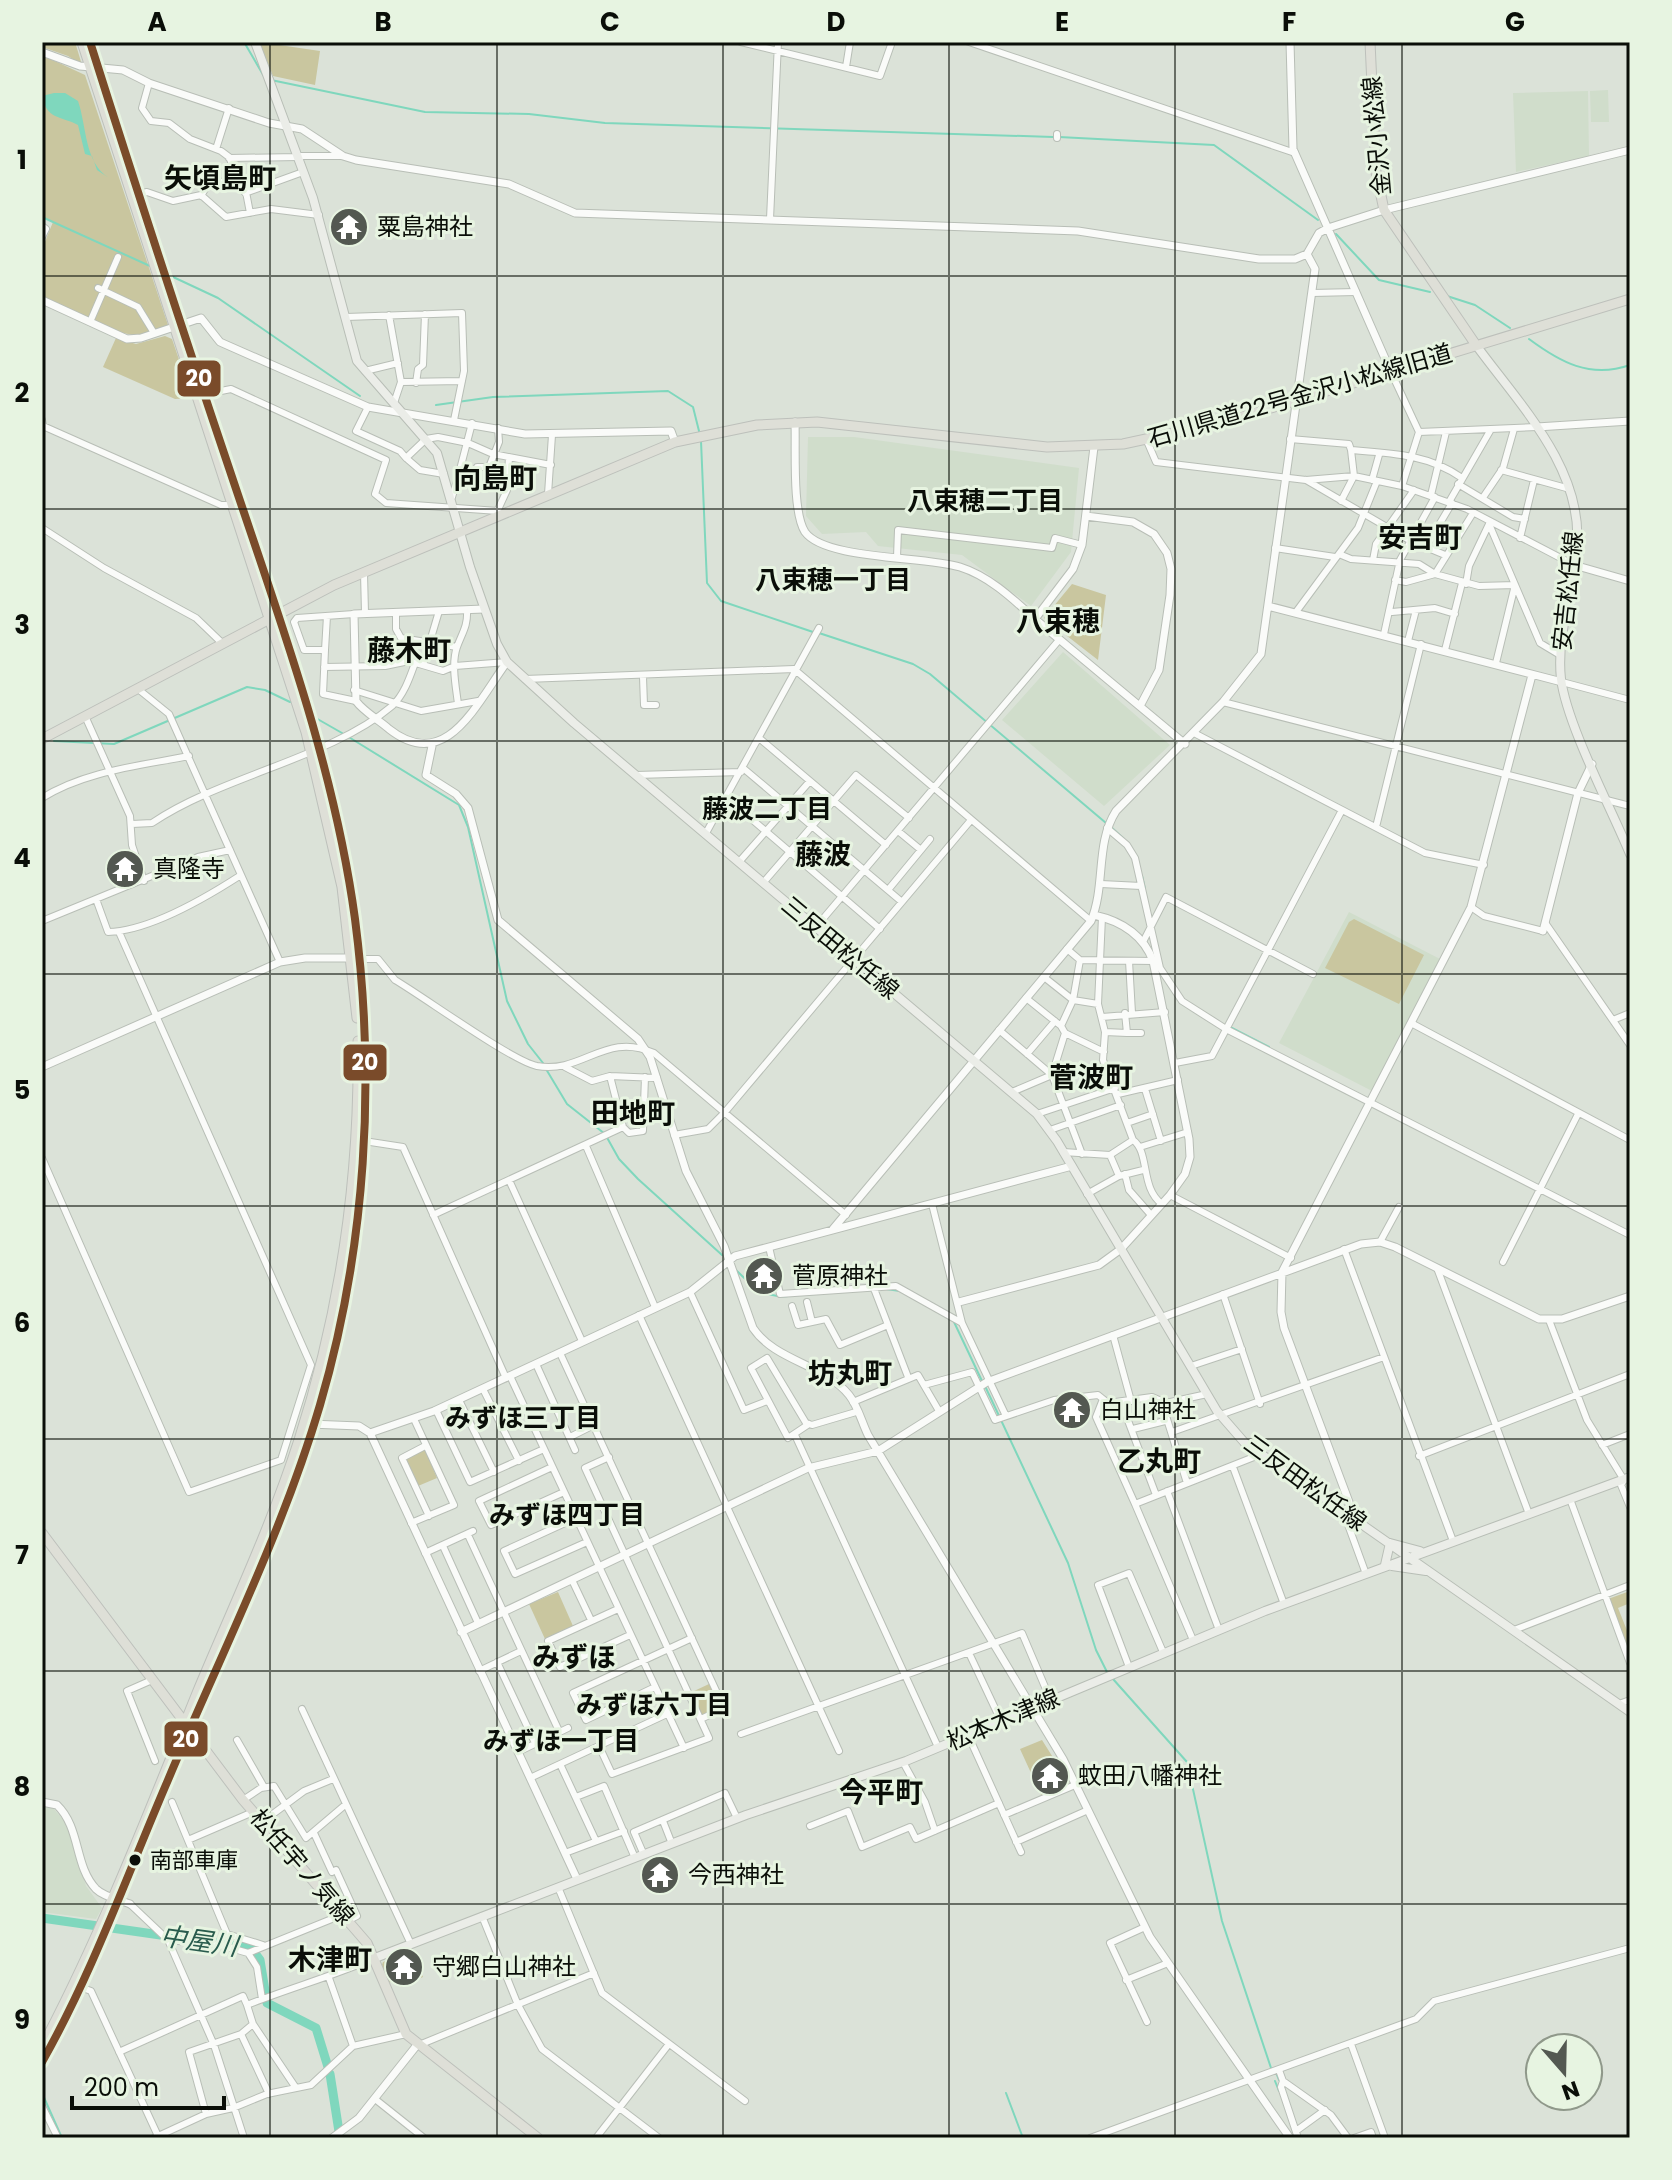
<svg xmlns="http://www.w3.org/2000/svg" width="1672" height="2180" viewBox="0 0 1672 2180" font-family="Poppins,'Noto Sans JP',sans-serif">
	<rect width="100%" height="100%" fill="#dbe2d8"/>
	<path fill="#d0ddcb" d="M1608 90 1609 122H1591L1590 91Z
		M1588 91 1589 156 1516 172 1513 93Z
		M808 437H854L1079 468 1071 552 1031 606 962 555 878 546 866 532 822 534 806 516Z
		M1063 652 1170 745 1104 806 1002 720Z
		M1349 912 1440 959 1372 1091 1279 1043Z
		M42 1807 53 1808 68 1825 86 1886 102 1908 96 1919 42 1912Z"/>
	<path fill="#c9c69f" d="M42 42H75L82 65 68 56 42 47Z
		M259 42 320 51 315 85 273 76Z
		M42 55 85 75 168 325 139 336 123 333 42 297V249L53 222 42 217Z
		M165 336 172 339 192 398 175 399 103 367 116 338 136 344Z
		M1072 584 1106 595 1098 660 1044 618Z
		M1354 919 1424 955 1399 1004 1325 968 1349 922Z
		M425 1449 437 1478 418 1486 405 1459Z
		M1630 1591V1603L1618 1608 1630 1638V1658L1608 1599Z
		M558 1592 573 1626 545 1639 529 1604Z
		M709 1684 720 1707 702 1716 692 1692Z
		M1042 1740 1069 1783 1042 1797 1020 1749Z
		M411 1951 423 1977 401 1987 399 1980 387 1983 381 1967 383 1962Z"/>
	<path fill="#7fd7bd" d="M54 93H65L78 101C87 127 84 162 109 178L97 170 92 156 85 154 78 125C59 115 47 120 42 96Z"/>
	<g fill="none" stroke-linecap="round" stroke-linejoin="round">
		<path stroke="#7fd7bd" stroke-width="2" d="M244 42 265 78
			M271 80 425 112 529 114 605 123 1053 137
			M1059 137 1214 145 1318 220
			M42 217 150 266
			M1336 234 1379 280 1430 292
			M171 276 218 298 360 396
			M1447 296 1475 305 1510 328
			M1529 339C1560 362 1590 379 1630 365
			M436 405 493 397 668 391 693 407 700 435
			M701 441 707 583 721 601 813 632
			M819 633 913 664 930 674 1106 823
			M314 717 342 733
			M347 736 459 805 468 827 507 1001 528 1044 543 1063
			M54 741 114 744 247 687 265 690 290 702
			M1111 827 1124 839
			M1142 876 1145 889
			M1228 1026 1269 1047
			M546 1069 567 1104 605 1134 619 1159 638 1179 722 1255
			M736 1270C752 1286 764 1298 788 1296
			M886 1289 900 1291
			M954 1322 982 1381
			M985 1386 1068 1563 1096 1650 1108 1674
			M1113 1679 1187 1762 1222 1921 1271 2068
			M1277 2075 1279 2080
			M1275 2081 1279 2091
			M42 2093 62 2138
			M1006 2093 1023 2138"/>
		<path stroke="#7fd7bd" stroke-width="9" d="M42 1918 251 1948 260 1960 267 2003 316 2028 328 2067
			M330 2074 340 2138"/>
		<defs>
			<path id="minor" d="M741 42 880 76 892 42
				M969 42 1295 153
				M846 67 850 42
				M149 83 142 108 151 121 169 123 190 139 221 151 229 157 245 193 303 172
				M1057 138V134
				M216 149 229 108
				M297 156H342
				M229 158 298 157
				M246 192 250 213
				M139 194 147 192 173 201 201 195 226 217 271 209 319 215
				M201 196 208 184 239 179
				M770 219 778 42
				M42 226 46 229 42 237
				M98 288 138 307 154 333
				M1312 293 1356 292
				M389 315 401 382
				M346 317 462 313 464 371 454 420
				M90 322 118 257
				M365 371 398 363
				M1391 372 1419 432 1402 486
				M416 383 418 369 423 365 425 314
				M206 394 231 389 386 460 375 494 386 503 498 511
				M394 403 401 382 462 381
				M368 407 356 431 400 451 406 458
				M42 420 43 426 221 505H232
				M1419 432 1537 427
				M1290 439 1349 444 1351 450C1390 453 1428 454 1462 478
				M1147 441 1156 462 1306 480 1354 476 1402 486 1467 509 1574 565
				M1501 470 1570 489
				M444 474 420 470 406 458 426 439 438 437 468 443 493 454 551 465
				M1306 480 1409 540 1445 555
				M1372 480 1379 455
				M457 481 472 423
				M1458 484 1513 517 1525 519
				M548 494 552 435
				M1431 495 1446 432
				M1484 496 1503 468 1514 429
				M452 497 457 481 474 480 477 467H489L499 442 498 428
				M1341 501 1354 476 1351 450
				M1449 502 1490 431
				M496 514 507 490 509 457
				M1489 524 1540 643 1560 655
				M42 528 104 568 196 618 223 644
				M1520 538 1534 480
				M1427 545 1452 503
				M1275 548 1335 557
				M1339 554 1351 559 1419 564 1435 574 1479 586 1515 585
				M897 557 898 530 1052 548 1055 538 1082 545
				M1373 560 1376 544 1414 490
				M364 573 365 613
				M1395 580 1406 582 1435 574 1473 513
				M1466 584 1469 566 1489 524
				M396 612V629L401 638 457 647
				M1296 612 1358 528 1377 481
				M1392 612 1435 608 1455 614
				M327 616 325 650H304L294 622 297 618 354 614
				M1384 634 1400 560 1435 497
				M1408 641 1416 610
				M325 650 323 694 356 701
				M1445 650 1462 583
				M1496 663 1515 585
				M423 665 439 611
				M324 667 385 666 409 661 443 671 455 666 507 662
				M643 677 644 705H656
				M525 679 794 669 1091 921
				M1562 682 1630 700
				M138 689 169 714 280 962
				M354 690 421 711 478 701
				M1223 702 1630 806
				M458 704C456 687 451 664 457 647 462 633 468 626 467 610
				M85 716 130 816 132 845 144 881
				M1194 733 1425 853 1484 865
				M759 738 886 845
				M743 768 902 902
				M636 775 741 772
				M42 798C85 771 139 766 189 756
				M727 798 880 929
				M132 824 152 823C221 776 331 758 392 706 404 695 410 677 415 663
				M1376 827 1421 644
				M1107 828 1127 845 1135 858 1160 968 1182 1001 1226 1029 1630 1235
				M898 831 921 850
				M706 833 819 628
				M739 862 810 781
				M763 883 856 775 909 818
				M1101 884 1141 886
				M888 890 930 839
				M96 899 108 932C149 931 207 897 241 875
				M1471 907 1484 916 1543 931
				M1102 917 1098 1004 1105 1032 1103 1060 1133 1140C1150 1152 1140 1188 1162 1204
				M42 921 198 857 230 850
				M1546 924 1630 1045
				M816 927 1059 640
				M1143 942 1166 897 1313 974
				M1067 949 1080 960 1153 961
				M359 959H378L395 980C424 997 512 1061 537 1066 583 1074 605 1031 654 1053L846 1215
				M1080 960 1073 1000 1061 1026 1065 1033 1052 1075 1082 1154
				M1129 961 1132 1013
				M1044 977 1073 1000 1098 1004
				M1026 998 1061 1026
				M1125 1013 1127 1033H1141
				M1102 1017 1165 1012
				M1613 1020 1630 1013
				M1411 1023 1630 1140
				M999 1030 1052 1075 1012 1092
				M1105 1032 1127 1033
				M1065 1033 1104 1052
				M1027 1054 1055 1021
				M1175 1063 1212 1056 1342 810
				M610 1076 657 1078
				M1145 1089 1161 1141
				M1118 1094 1178 1080
				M1037 1114 1115 1088
				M1127 1123 1153 1114
				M623 1127 629 1133 643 1131 645 1077
				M1050 1130 1121 1105
				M674 1135 708 1129 725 1112 971 820
				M364 1141 403 1147 506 1378
				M586 1146 655 1307
				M1140 1147 1188 1132
				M1063 1152 1110 1155 1133 1140
				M1110 1155 1119 1176
				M42 1158 189 1492 281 1460 311 1365 119 932
				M1125 1174 1129 1190 1151 1215
				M509 1180 582 1341
				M1087 1194 1119 1176 1143 1170
				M1170 1195 1291 1258
				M932 1204 962 1323 1006 1416
				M433 1215 623 1127 610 1076 592 1081 565 1067
				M1380 1242 1399 1207
				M769 1247 780 1294 896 1286 962 1323
				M1344 1249 1453 1541
				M1503 1262 1578 1114
				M1437 1268 1529 1514
				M873 1286 908 1377
				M690 1292 744 1410 767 1401
				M1223 1294 1260 1404
				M807 1302 812 1322
				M792 1306 798 1325 826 1319 840 1345 888 1325
				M639 1315 839 1751
				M1549 1320 1587 1420 1624 1480 1621 1485 1630 1507
				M1113 1335 1131 1401
				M560 1353 724 1708 701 1719
				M536 1364 575 1450
				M1191 1366 1242 1349
				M510 1376 684 1748
				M924 1385 972 1372 995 1420 1054 1400 1098 1395 1108 1403 1152 1397 1166 1403 1207 1394
				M483 1389 519 1461
				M1103 1399 1096 1417 1135 1504
				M459 1400 494 1472
				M1161 1400 1187 1483
				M853 1402 918 1375 939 1411
				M1121 1402 1156 1495
				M436 1410 470 1482 544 1449
				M809 1424 788 1438 751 1368 767 1358 806 1423 812 1425 856 1412
				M1133 1429 1165 1421
				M1172 1432 1384 1357
				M795 1435 938 1747
				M570 1437 594 1425
				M1602 1445 1630 1434
				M425 1446 402 1458 429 1516
				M1419 1456 1630 1374
				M552 1467 479 1501 491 1525 564 1492
				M1233 1467 1284 1604
				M1167 1491 1219 1630
				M1570 1499 1630 1663
				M1343 1511 1366 1574
				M576 1518 504 1551 515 1574 587 1542
				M411 1523 454 1505 414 1419
				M468 1535 559 1731
				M443 1546 478 1623
				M425 1553 473 1531
				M572 1580 591 1620
				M618 1609 548 1641 560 1667 630 1635
				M1514 1630 1630 1585
				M1193 1640 1135 1504 1259 1455
				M969 1653 1001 1721
				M497 1662 535 1743
				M1129 1667 1098 1585 1129 1573 1163 1652
				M479 1671 521 1651
				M152 1680 127 1691 155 1761
				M655 1687 586 1720 573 1693 692 1638
				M1619 1704 1630 1700
				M302 1709 410 1942
				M741 1734 1022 1633 1051 1701
				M968 1735 1021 1852
				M237 1740 264 1787
				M599 1746 612 1774 709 1738 585 1468 609 1457
				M518 1752 568 1728
				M903 1762 925 1802 935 1831
				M560 1764 596 1841
				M530 1778 667 1714
				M576 1797 604 1786 635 1858
				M243 1800 261 1788 274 1786 306 1838 345 1805
				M172 1802 227 1934 263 1945
				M1004 1815 1075 1785
				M663 1821 672 1844
				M262 1822 304 1791 333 1779
				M810 1826 848 1811 862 1847 910 1827 916 1839 999 1803
				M314 1833 332 1872
				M188 1840 253 1812
				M1016 1842 1088 1810
				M565 1853 624 1831
				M644 1855 634 1832 725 1793 737 1818
				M336 1870 357 1916 349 1920
				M558 1887 602 1993 745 2101
				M130 1904 168 1940 220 1945 248 1953 344 1914
				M482 1916 518 2005 542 2049 659 2138
				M1145 1927 1110 1943 1147 2022
				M168 1940 214 2045 244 2138
				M248 1953 257 1967 262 1999
				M329 1978 353 2046
				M1126 1980 1168 1963
				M80 1987 91 1991 158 2136
				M253 2024 241 2034 269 2094
				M1351 2044 1385 2138
				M419 2045 594 1973
				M119 2052 243 1996 247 2005
				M1279 2070 1283 2081 1331 2115 1348 2138
				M1283 2081 1281 2087 1298 2138
				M296 2088 253 2024 247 2005C290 1988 333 1976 375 1958
				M375 2099 424 2138
				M42 2106 58 2138
				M206 2114 189 2052 241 2034
				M1296 2131 1325 2110
				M154 2138 206 2114 233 2108 267 2094 311 2085 353 2046 406 2034
				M596 2138 669 2044
				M1090 2138 1416 2019 1434 2001 1630 1948
				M1354 2138 1371 2132 1373 2138"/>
			<path id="tertiary" d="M1290 42 1293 149 1391 372
				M42 52 80 66 123 70 149 83 269 123 302 129 343 156 356 160 509 184 575 213 1078 231 1259 259H1295L1307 254 1319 233 1328 228 1384 210 1630 150
				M42 300 127 339 141 338 201 318 220 342 368 407 525 434 671 431 675 442
				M795 422C796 448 792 512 805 532 825 560 925 556 960 567 989 576 1013 599 1035 619L1073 569 1082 545 1094 447
				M1537 427 1630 421
				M1086 516 1133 522 1154 534 1167 553 1171 569 1170 595 1159 670 1140 706
				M1574 565 1630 581
				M1268 606 1562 682
				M484 609 354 614 356 701C364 712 379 720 389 729 446 774 476 704 507 662
				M1035 619 1185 744
				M432 746 426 775 456 794 468 808 498 920 638 1039 650 1057 686 1171 724 1246 753 1328C775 1361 824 1364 849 1395 858 1406 862 1423 868 1435L1063 1759 1150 1937 1290 2138
				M1543 931 1578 793 1592 764
				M42 1067 280 962 305 958H353
				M833 1229 1091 921C1106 885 1095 844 1116 811L1223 702 1261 654 1315 269 1307 254
				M959 1302 1099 1265 1121 1249 1170 1195 1185 1174 1190 1157 1189 1139 1153 961C1143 934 1121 921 1094 915
				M310 1424 359 1426 370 1433 577 1879
				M370 1433 434 1411 690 1292 735 1256 1072 1166
				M1343 1511 1349 1507V1502L1284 1328 1281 1312 1282 1272 1471 907 1532 675
				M461 1632 808 1468 878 1451 987 1382 1361 1244 1380 1242 1395 1247 1539 1319H1562L1630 1296
				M42 1802 57 1805C81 1828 74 1866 96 1889 104 1897 120 1900 130 1904
				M332 2138 359 2118 417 2045"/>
			<path id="secondary" d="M255 42 313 198 357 361 437 453 470 567 497 644 507 662 574 723 1037 1114 1057 1141 1217 1411 1244 1442 1630 1712
				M1476 345C1519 404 1583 468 1577 546 1574 591 1556 634 1561 679 1567 725 1611 808 1630 854
				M1385 1565 1390 1543 1420 1551
				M1392 1566 1426 1571
				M375 1958 746 1815 906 1761 1265 1611 1630 1477"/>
			<path id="primary" d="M82 42 306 732 342 887 357 1018
				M1370 42 1376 172 1384 210 1476 345
				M42 739 334 585 675 442 757 425 817 422 1047 447 1123 444 1225 422 1630 299
				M42 1533 243 1800 367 1943 406 2034 538 2138
				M42 2047C102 1933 149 1812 197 1693 232 1609 271 1527 299 1440 341 1309 360 1178 358 1041
				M42 2062C93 1972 127 1875 168 1780 220 1656 282 1534 320 1405 366 1248 376 1080 355 919 334 764 278 615 229 468 181 326 135 184 90 42"/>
		</defs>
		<use href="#minor" stroke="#b8beb6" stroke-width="8"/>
		<use href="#tertiary" stroke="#b8beb6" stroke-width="9"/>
		<use href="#secondary" stroke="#b8beb6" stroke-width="10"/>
		<use href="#primary" stroke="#bdc0bb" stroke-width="11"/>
		<use href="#minor" stroke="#fafbf9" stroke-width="6"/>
		<use href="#tertiary" stroke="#fafbf9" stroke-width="7"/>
		<use href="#secondary" stroke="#ebede8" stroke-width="8"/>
		<use href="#primary" stroke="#dedfd7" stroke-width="9"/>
		<defs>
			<path id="bus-1" d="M42 2062C93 1972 127 1875 168 1780 220 1656 282 1534 320 1405 366 1248 376 1080 355 919 334 764 278 615 229 468 181 326 135 184 90 42"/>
		</defs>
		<use href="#bus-1" stroke="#e7f4e1" stroke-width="14"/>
		<use href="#bus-1" stroke="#7a4b2a" stroke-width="8"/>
	</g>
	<path fill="none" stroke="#0a0e08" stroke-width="2" stroke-opacity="0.55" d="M270 42V2138M497 42V2138M723 42V2138M949 42V2138M1175 42V2138M1402 42V2138M42 276H1630M42 509H1630M42 741H1630M42 974H1630M42 1206H1630M42 1439H1630M42 1671H1630M42 1904H1630"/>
	<defs>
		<symbol id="temple-disc" viewBox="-11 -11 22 22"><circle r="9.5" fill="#535851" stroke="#e7f4e1"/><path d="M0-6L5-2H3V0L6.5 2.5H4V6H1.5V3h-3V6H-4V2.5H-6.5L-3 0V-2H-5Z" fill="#fff"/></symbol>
	</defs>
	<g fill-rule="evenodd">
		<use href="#temple-disc" x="327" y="205" width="44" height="44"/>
		<use href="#temple-disc" x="103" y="847" width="44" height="44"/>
		<use href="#temple-disc" x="742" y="1254" width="44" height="44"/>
		<use href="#temple-disc" x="1050" y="1388" width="44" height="44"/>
		<use href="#temple-disc" x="1028" y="1754" width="44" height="44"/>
		<use href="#temple-disc" x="638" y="1853" width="44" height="44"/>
		<use href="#temple-disc" x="382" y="1945" width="44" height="44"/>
	</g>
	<circle fill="#0a0e08" stroke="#e7f4e1" stroke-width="3" cx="135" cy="1860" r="7"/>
	<g text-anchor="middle" stroke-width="6" stroke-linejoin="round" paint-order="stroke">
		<g font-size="22" fill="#0a0e08" stroke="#e7f4e1" text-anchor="start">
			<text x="150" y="1868">南部車庫</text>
		</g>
		<g font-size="24" fill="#0a0e08" stroke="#e7f4e1">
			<text transform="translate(1377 136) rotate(-95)" y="8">金沢小松線</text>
			<text transform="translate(1300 396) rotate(-16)" y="8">石川県道22号金沢小松線旧道</text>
			<text transform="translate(1568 591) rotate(-84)" y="8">安吉松任線</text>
			<text transform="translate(840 948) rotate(40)" y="8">三反田松任線</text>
			<text transform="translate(1305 1483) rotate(36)" y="8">三反田松任線</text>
			<text transform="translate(1003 1720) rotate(-23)" y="8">松本木津線</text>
			<text transform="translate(302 1867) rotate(49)" y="8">松任宇ノ気線</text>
		</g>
		<g font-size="24" fill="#0a0e08" stroke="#e7f4e1" text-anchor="start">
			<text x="377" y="235">粟島神社</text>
			<text x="153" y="877">真隆寺</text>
			<text x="792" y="1284">菅原神社</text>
			<text x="1100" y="1418">白山神社</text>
			<text x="1078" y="1784">蚊田八幡神社</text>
			<text x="688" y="1883">今西神社</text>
			<text x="432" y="1975">守郷白山神社</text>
		</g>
		<g font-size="26" font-weight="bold" fill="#0a0e08" stroke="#e7f4e1">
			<text x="985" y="510">八束穂二丁目</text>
			<text x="833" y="589">八束穂一丁目</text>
			<text x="767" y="818">藤波二丁目</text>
			<text x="523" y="1427">みずほ三丁目</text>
			<text x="567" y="1524">みずほ四丁目</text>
			<text x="654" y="1714">みずほ六丁目</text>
			<text x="561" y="1750">みずほ一丁目</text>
		</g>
		<g font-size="26" font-style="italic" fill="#295b4d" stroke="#e7f4e1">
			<text transform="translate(199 1941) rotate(8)" y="9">中屋川</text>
		</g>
		<g font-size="28" font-weight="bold" fill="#0a0e08" stroke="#e7f4e1">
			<text x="220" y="188">矢頃島町</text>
			<text x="495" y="488">向島町</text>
			<text x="1420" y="547">安吉町</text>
			<text x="1058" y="631">八束穂</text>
			<text x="409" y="660">藤木町</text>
			<text x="823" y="864">藤波</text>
			<text x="1091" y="1087">菅波町</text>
			<text x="633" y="1123">田地町</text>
			<text x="850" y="1383">坊丸町</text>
			<text x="1159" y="1471">乙丸町</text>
			<text x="574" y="1667">みずほ</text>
			<text x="881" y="1802">今平町</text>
			<text x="330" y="1969">木津町</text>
		</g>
	</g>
	<g stroke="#e7f4e1" stroke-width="3">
		<rect x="176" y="359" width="46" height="39" rx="8" fill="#7a4b2a"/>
		<rect x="342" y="1043" width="46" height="39" rx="8" fill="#7a4b2a"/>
		<rect x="163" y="1720" width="46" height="38" rx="8" fill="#7a4b2a"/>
	</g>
	<g font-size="22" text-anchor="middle" font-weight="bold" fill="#fff">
		<text x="199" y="386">20</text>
		<text x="365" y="1070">20</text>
		<text x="186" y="1747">20</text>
	</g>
	<rect width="1672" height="2180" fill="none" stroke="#e7f4e1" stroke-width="88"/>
	<g transform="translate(1564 2072) rotate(160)"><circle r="38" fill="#e7f4e1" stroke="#8f988a" stroke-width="2"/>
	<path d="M0-6L14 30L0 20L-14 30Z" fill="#535851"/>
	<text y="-12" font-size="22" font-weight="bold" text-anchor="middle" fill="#0a0e08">N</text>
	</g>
	<path d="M72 2096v12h152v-12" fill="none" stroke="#0a0e08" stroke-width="4"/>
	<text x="84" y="2096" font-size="24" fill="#0a0e08" stroke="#e7f4e1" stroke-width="6" paint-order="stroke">200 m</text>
	<rect x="44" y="44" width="1584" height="2092" fill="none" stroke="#0a0e08" stroke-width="3"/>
	<g font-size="26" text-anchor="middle" font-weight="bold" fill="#0a0e08">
		<text x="157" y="31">A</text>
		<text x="383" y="31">B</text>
		<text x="610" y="31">C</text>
		<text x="836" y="31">D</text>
		<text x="1062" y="31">E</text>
		<text x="1289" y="31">F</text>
		<text x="1515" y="31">G</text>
		<text x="22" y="169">1</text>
		<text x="22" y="402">2</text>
		<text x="22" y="634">3</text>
		<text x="22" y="867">4</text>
		<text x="22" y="1099">5</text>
		<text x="22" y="1332">6</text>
		<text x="22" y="1564">7</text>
		<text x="22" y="1796">8</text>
		<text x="22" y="2029">9</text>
	</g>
</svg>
